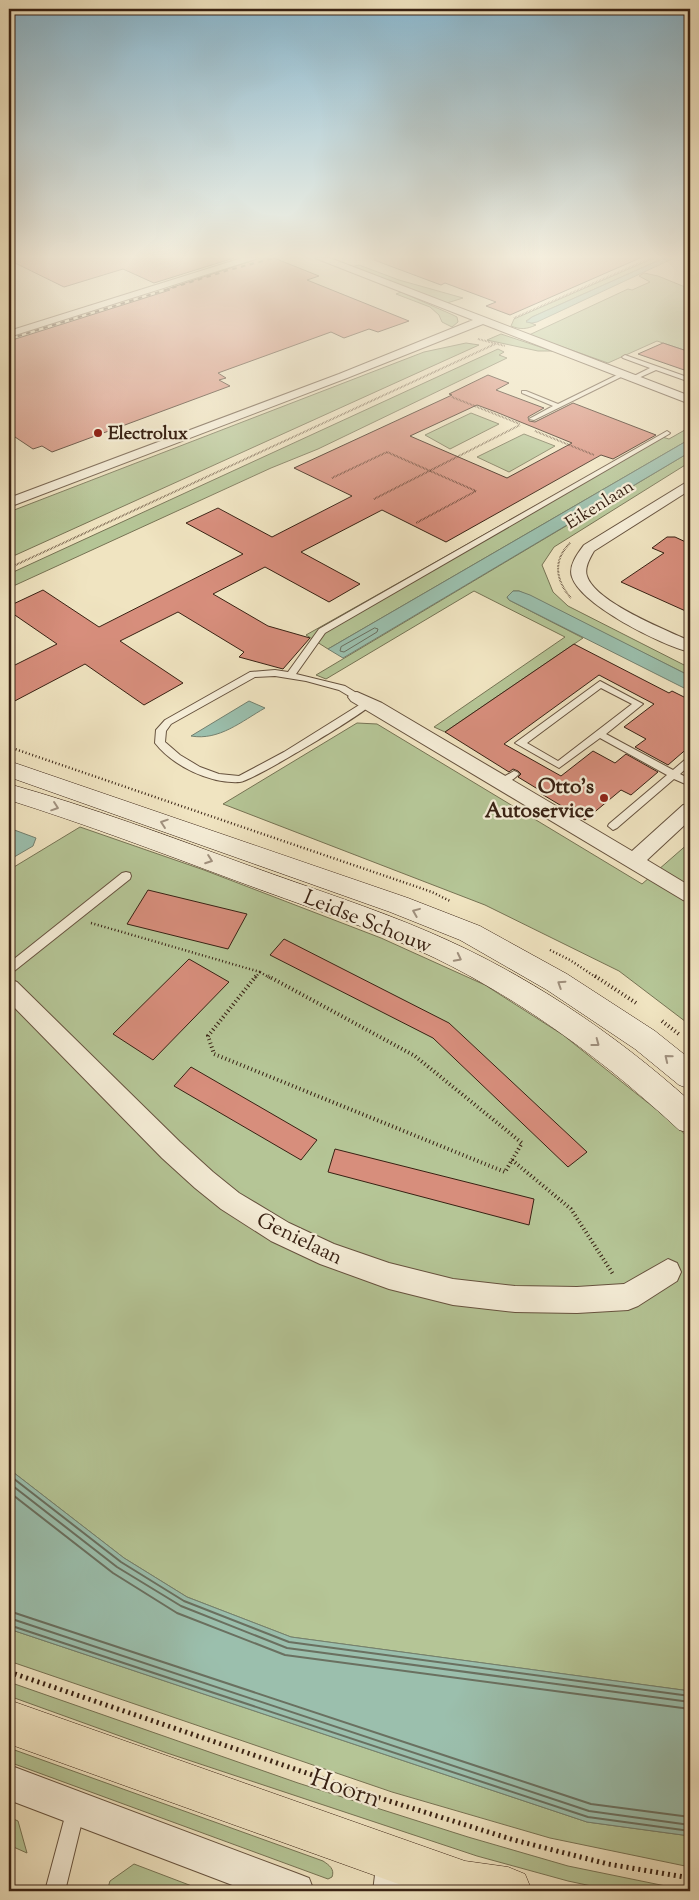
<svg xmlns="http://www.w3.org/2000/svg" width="699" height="1900" viewBox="0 0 699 1900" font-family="'Sorts Mill Goudy',serif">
	<rect width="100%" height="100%" fill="#f0e4c1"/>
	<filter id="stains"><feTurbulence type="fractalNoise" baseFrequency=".004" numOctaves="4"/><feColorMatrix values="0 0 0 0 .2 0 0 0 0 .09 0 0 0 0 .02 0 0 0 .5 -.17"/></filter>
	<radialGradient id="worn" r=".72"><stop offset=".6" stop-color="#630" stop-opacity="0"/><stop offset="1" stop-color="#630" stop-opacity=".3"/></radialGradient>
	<path fill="#b5c596" stroke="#767354" d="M654 258H664L532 317 526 321 536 325C527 329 521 330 511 326L514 319Z
		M359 265 399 280 463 298 447 303 351 267Z
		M644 273 658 276 690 289V352L657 341 608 363 529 335 628 289 632 290 650 282 639 276Z
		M401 292 453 315 457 317 458 322 452 327 442 322 439 315 430 307 396 294Z
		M501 334 552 351H538L487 340Z
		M466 343 479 345 9 558V512L424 352Z
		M498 349 504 352 499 355 507 358 318 449 271 468 9 588V574Z
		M471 413 499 424 450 449 425 435Z
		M690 427V439L328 649 306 635 659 436 669 439Z
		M524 434 555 446 509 472 477 457Z
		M690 452V462L554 547 542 565 553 592 568 606 690 668V676L519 591H513L507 597 509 600 583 638 445 732 434 727 565 637 474 591 326 679 316 675Z
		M357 723 377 724 642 884 690 842V1025L619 971 485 905 223 804Z
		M80 827 204 870 381 938 485 985 563 1035 677 1126 690 1140V1691L291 1637 187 1597 124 1558 9 1469V870Z
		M9 1629 587 1822 690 1836V1867L550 1838 392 1792 9 1661Z
		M9 1682 298 1783 468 1837 568 1866 690 1891H615L568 1881 477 1856 167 1753 9 1696Z
		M9 1748 323 1861C329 1865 335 1869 332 1877L328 1879 9 1762Z
		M9 1817 18 1821 27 1853 9 1845Z
		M134 1864 205 1891H107L110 1881Z"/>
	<path fill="#9bbfad" stroke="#73806f" d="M664 258H674L537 322 532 323 526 322 532 317Z
		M690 439V452L343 658 328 649Z
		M513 591H519L530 595 690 676V691L509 600 507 597Z
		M249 701 265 708C242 721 219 741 191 736Z
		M9 828 36 838 33 846 9 860Z
		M9 1469 124 1558 187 1597 291 1637 690 1691V1836L587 1822 9 1629Z"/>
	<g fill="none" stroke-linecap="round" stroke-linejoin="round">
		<path stroke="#6a7060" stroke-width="1" d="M375 628 378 629 377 632 344 652 340 651 341 647Z"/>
		<path stroke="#6a7060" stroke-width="2" d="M9 1475 121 1562 184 1601 289 1642 690 1696
			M9 1483 117 1567 181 1606 287 1648 690 1702
			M9 1492 113 1573 177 1613 285 1655 690 1709
			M9 1611 591 1804 690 1817
			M9 1618 589 1811 690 1825
			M9 1625 588 1817 690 1831"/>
	</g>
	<path fill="#d78e7c" stroke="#382113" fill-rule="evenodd" d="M9 258H234L154 283 123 269 64 287 9 260Z
		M260 258H274L319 276 307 280 409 321 378 332 369 329 344 338 331 332 218 373 226 378 219 380 230 386 52 452 42 446 33 449 9 433V341L170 290 167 289Z
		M374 258H640L510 315 486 306 496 302 445 283 441 285 374 260Z
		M663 343 690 352V372L638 354Z
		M488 375 509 383 496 390 544 408 528 417 529 421 535 422 573 403 656 435 613 459 601 455 446 542 382 510 301 552 360 584 329 602 265 567 213 594 268 626 310 638 283 669 239 657 244 652 178 612 120 641 183 683 144 705 85 664 9 704V668L57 644 9 611V606L43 590 99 627 243 554 186 523 218 508 272 537 352 496 294 468 452 395 449 394ZM477 405 496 412 572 443 507 478 410 436Z
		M667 537H675L690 544V613L621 582 664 553 652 548Z
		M574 644 669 693 672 691 690 700V746L668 765 635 747 646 739 624 727 654 704 599 675 504 744 561 776 593 751 615 763 626 754 658 772 631 795 621 790 585 820 540 793 541 791 518 777 521 774 518 771 513 769 509 772 445 732Z
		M148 890 247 914 228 949 127 924Z
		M284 939 449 1023 587 1152 568 1167 433 1038 270 955Z
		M189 959 229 982 153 1060 113 1034Z
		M191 1067 317 1140 301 1160 174 1086Z
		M335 1149 534 1199 529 1225 328 1172Z"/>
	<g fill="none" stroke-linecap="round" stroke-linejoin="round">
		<defs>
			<path id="lane" d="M625 355 690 378V382L656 370 634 380H630V378L650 368 623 358 622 357Z
				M621 373 623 374V376L534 420 529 419 553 406 522 393V391H526L558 404Z
				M667 431 670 433 669 434 325 633 296 674 345 686 360 695V699H354L339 690 306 681 275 676 255 677 171 724 166 731 165 742 180 755 200 767 219 774 239 776 284 752 364 702 367 701 372 704C362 715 252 781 240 782 210 784 173 766 155 743L156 730 165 720 250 672 275 670 288 672 319 629Z
				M600 681 643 704 606 734 673 770 687 758 690 757V765L680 774 690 779V786L674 779 617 828 613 830 608 826 609 824 667 775 600 738 559 768 515 743ZM601 688 632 704 558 761 527 743Z
				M514 771 517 772 519 774C514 779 505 786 498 784L496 782 498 780Z
				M126 872 130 873 131 876 130 879 13 972 9 973V963L122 873Z
				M76 1800 83 1802 85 1809 65 1891H45L67 1809 69 1802Z"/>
			<path id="street" d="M242 258H258L9 337V331Z
				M315 258H330L690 396V404L483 324 347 378 9 507V498L339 374 473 320Z
				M690 480V490L594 551C590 558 584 568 587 576 595 602 666 630 690 641V652C661 645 581 605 572 577 568 566 578 553 584 545Z
				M357 692 382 703 632 851 683 805 690 804V820L647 860 690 886V902L683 900 351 701 348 697 351 693Z
				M9 979 17 982 180 1142 213 1172 239 1193 289 1223 334 1244 389 1263 453 1279 515 1286 577 1287 624 1284 668 1259 677 1263 681 1272 677 1281 638 1306 628 1310 577 1313 515 1312 453 1305 389 1289 320 1264 271 1241 221 1209 195 1188 162 1158 9 1002Z
				M9 1765 296 1873 309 1878 314 1891H248L9 1800Z
				M395 1841 408 1846 413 1859 409 1891H373L377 1859 382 1846Z"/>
			<path id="secondary" d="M9 761 408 898 480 926 567 974 655 1031 690 1059V1089L679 1085 635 1049 547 990 460 940 390 912 9 777Z
				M9 784C91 807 171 837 250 866 310 888 371 907 429 932 525 973 613 1032 690 1101V1133L679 1130C606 1062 525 1002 435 958 370 927 301 905 234 880 159 852 85 824 9 800Z"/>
			<path id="primary" d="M9 1700 465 1861 508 1867 525 1874 532 1891H418L9 1744Z"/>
		</defs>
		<use href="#lane" stroke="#66523e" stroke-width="2"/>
		<use href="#street" stroke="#66523e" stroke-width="2"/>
		<use href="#secondary" stroke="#382113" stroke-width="1"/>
		<use href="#primary" stroke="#382113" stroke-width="1"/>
		<path stroke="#382113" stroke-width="2" stroke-dasharray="0.5 1" stroke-linecap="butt" d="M514 318 651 258
			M478 339 505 346
			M452 397 520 424
			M535 431 594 455
			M332 478 387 452 476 491 416 523
			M374 499 520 425
			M570 543C553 560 555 580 571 598
			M9 568 495 344"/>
		<path stroke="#382113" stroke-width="2.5" stroke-dasharray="1 2.5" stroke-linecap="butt" d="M9 747 432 892 450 901
			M91 923 260 972
			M550 950 570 960 597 978
			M260 972 270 978
			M255 978 260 972"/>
		<path stroke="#382113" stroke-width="4" stroke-dasharray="1 3" stroke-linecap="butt" d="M256 976 208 1036 214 1054 505 1172 522 1143 415 1056 268 976
			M595 976 636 1003
			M662 1021 680 1035
			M512 1160 571 1209 613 1274"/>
		<path stroke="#382113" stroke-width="5" stroke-dasharray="2 4" stroke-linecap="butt" d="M9 1672 389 1801 514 1840 608 1864 690 1878"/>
		<use href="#lane" fill="#f5edd7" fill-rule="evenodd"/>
		<use href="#street" fill="#f5edd7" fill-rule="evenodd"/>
		<use href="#secondary" fill="#f5edd7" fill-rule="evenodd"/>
		<use href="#primary" fill="#f0e4c1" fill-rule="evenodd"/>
		<path stroke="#382113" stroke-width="2" stroke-dasharray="4.5 4.5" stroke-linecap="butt" d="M9 339 229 270 274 258"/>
	</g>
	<defs><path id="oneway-chevron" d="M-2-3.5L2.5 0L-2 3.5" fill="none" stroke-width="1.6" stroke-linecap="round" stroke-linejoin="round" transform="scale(1.25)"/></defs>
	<g stroke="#a0917f">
		<use href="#oneway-chevron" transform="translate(55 807) rotate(19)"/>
		<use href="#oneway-chevron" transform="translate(164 823) rotate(-161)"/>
		<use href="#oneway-chevron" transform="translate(209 860) rotate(20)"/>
		<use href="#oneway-chevron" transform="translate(416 912) rotate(-158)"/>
		<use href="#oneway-chevron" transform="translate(458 958) rotate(27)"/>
		<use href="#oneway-chevron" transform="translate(561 984) rotate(-147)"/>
		<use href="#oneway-chevron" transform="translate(596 1043) rotate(37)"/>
		<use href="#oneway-chevron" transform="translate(668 1058) rotate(-141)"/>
	</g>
	<linearGradient id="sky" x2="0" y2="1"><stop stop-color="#89b8d0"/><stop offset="0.49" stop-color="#f8f3e3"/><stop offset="1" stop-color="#f8f3e3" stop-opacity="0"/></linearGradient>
	<rect width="699" height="524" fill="url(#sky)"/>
	<g fill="#8f2418" stroke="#f5edd7" stroke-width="2">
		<circle cx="98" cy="433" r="5"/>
		<circle cx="604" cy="798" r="5"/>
	</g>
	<g text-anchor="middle" stroke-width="4.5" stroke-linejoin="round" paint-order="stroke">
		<g font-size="18" font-weight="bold" fill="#382113" stroke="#f5edd7" text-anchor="start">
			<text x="108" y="439">Electrolux</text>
		</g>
		<g font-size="18" fill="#382113" stroke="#f5edd7">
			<text transform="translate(599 504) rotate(-32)" y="6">Eikenlaan</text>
		</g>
		<g font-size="21" font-weight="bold" fill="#382113" stroke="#f5edd7" text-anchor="end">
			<text x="594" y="793">Otto's<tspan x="594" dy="24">Autoservice</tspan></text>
		</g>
		<g font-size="21" fill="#382113" stroke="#f5edd7">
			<text transform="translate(368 921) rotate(22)" y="7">Leidse Schouw</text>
			<text transform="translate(300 1238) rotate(26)" y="7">Genielaan</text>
		</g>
		<g font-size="25" fill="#382113" stroke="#f5edd7">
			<text transform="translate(346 1787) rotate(19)" y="9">Hoorn</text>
		</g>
	</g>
	<rect width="699" height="1900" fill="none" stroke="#f0e4c1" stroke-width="30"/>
	<rect x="10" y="10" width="679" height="1880" fill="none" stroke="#382113" stroke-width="2.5"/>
	<rect x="15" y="15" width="669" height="1870" fill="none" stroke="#382113"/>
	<rect width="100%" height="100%" filter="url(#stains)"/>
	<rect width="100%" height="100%" fill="url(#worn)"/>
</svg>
